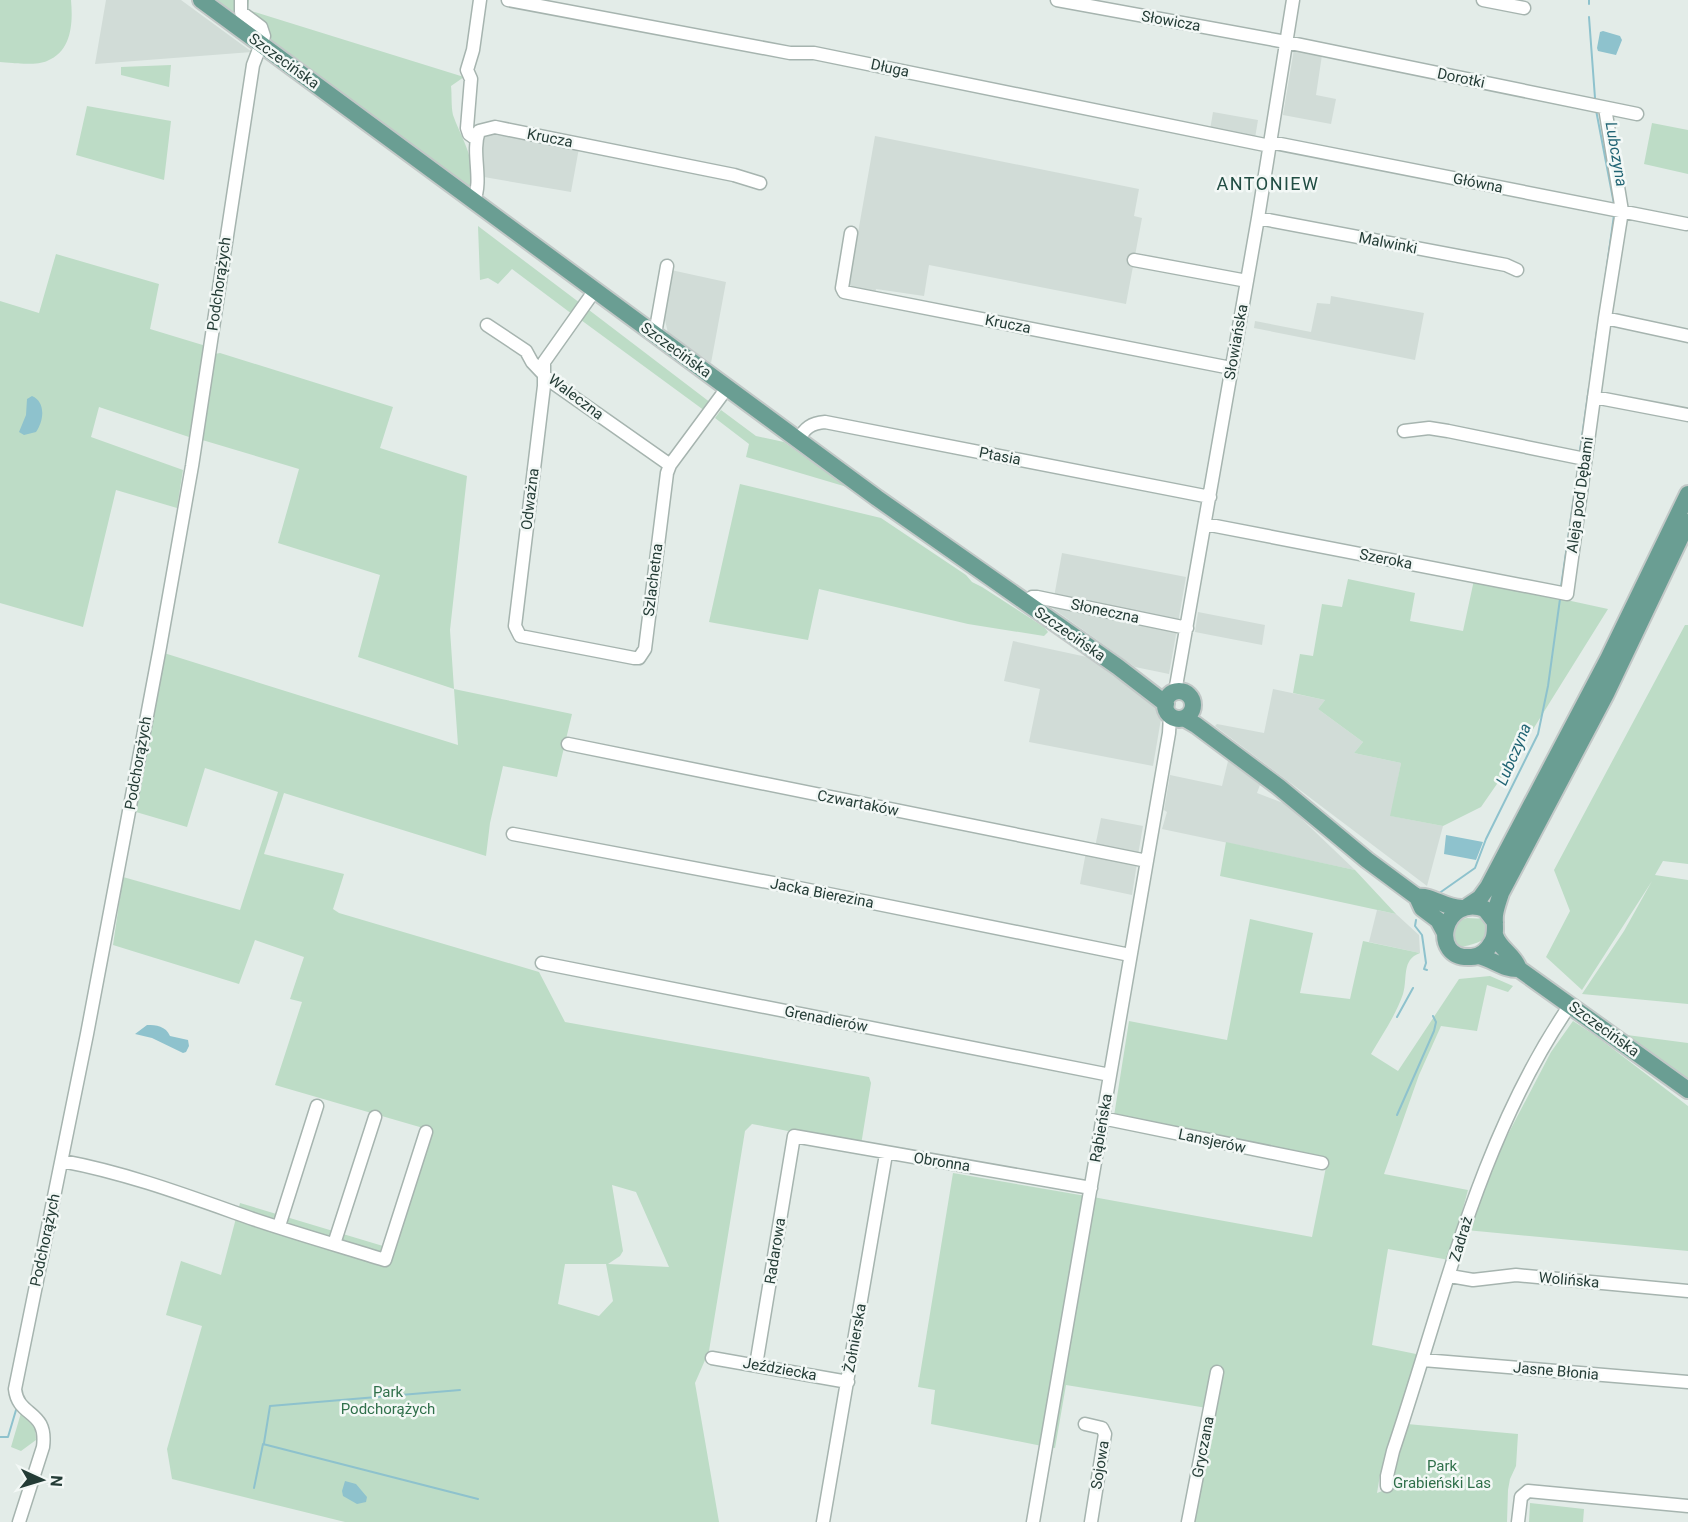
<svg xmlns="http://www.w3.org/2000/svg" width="1688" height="1522" viewBox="0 0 1688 1522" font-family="Roboto,sans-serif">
	<rect width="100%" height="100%" fill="#e3ece8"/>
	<path fill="#d1dcd7" d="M106 0H181L252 52 95 64Z
		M1294 49 1322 55 1316 95 1336 99 1331 124 1283 115Z
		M1213 112 1258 120 1255 138 1210 130Z
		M498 132 579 148 571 192 484 177 483 138Z
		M875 136 1139 189 1134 216 1142 218 1126 304 929 265 924 296 876 289 875 293 853 289 849 284Z
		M671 270 726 282 711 363 668 333 664 316Z
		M1331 296 1424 313 1415 360 1254 328 1255 321 1311 332 1317 303 1330 304Z
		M1062 553 1186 577 1178 623 1054 597Z
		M1052 603 1177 629 1169 674 1135 667 1051 607Z
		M1198 612 1265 625 1262 645 1195 632Z
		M1013 641 1087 657 1160 710 1162 713 1153 766 1029 742 1040 689 1004 681Z
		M1273 689 1325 700 1318 709 1363 742 1354 753 1401 763 1391 816 1443 826 1427 886 1215 726 1217 724 1264 733Z
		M1228 761 1260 785 1257 793 1286 804 1355 870 1162 829 1167 812 1164 810 1170 775 1222 786Z
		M1101 818 1143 826 1138 855 1095 847Z
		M1086 852 1137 863 1132 895 1080 884Z
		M1377 910 1396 914 1419 935 1420 953 1369 942Z"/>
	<path fill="#bddcc6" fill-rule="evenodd" d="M0 0H71C73 23 72 51 47 61 36 66 12 63 0 62Z
		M214 0H249L248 10 464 77 451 86C452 95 451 106 453 115 461 138 479 163 469 188Z
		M171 65 169 87 121 75V67Z
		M87 106 171 121 164 180 76 155Z
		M1652 123 1688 130V174L1644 164Z
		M478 226 580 303 572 314 512 269 498 284 488 278 480 280Z
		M56 254 159 284 150 329 206 346 189 437 99 407 91 437 183 470 177 508 116 490 83 627 0 603V301L39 313Z
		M589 310 711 403 705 411 581 320Z
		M220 353 393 407 380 448 467 476 450 630 454 689 572 714 557 777 503 766 490 823 486 856 284 793 264 854 344 874 333 909 339 913 539 972 565 1022 869 1077 871 1083 861 1145 752 1124 745 1131 709 1351 695 1383 719 1522H345L172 1479 167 1449 202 1326 166 1315 181 1261 221 1275 240 1203 393 1249 430 1130 275 1085 302 1002 290 999 304 957 255 940 239 984 113 945 123 877 240 910 278 792 205 768 187 827 136 812 146 748 164 653 458 745 454 689 358 657 380 575 278 543 299 469 199 439 215 354ZM612 1185 636 1192 669 1267 608 1264 620 1256 623 1251ZM565 1264H606L613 1301 599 1316 558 1304Z
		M721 410 756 436 784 442 847 487 746 457 749 444 715 418Z
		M740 484 881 518 966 575 972 582 982 587 1044 627 1048 632 1044 636 968 624 819 589 808 640 709 622Z
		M1348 579 1415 593 1410 621 1463 631 1474 580 1608 609 1517 755 1481 807 1443 826 1390 816 1401 763 1354 753 1363 742 1318 709 1325 700 1293 693 1300 654 1313 656 1322 604 1342 607Z
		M1685 625H1688V864L1663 861 1655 875 1688 880V1004L1582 994 1624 931 1652 881 1582 990 1546 957 1570 911 1554 870Z
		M1226 842 1355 870 1396 914 1220 876Z
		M1483 918C1497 942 1475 943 1458 948 1451 937 1452 921 1467 918 1472 918 1478 919 1483 918Z
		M1250 919 1313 933 1300 993 1350 999 1363 941 1420 953C1401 960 1408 978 1403 994 1396 1015 1382 1035 1371 1054L1398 1071 1459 979 1490 976 1513 986 1508 992 1487 985 1477 1031 1441 1026 1419 1075 1384 1174 1468 1190 1449 1260 1388 1249 1372 1345 1421 1355 1380 1475 1377 1493 1385 1490 1407 1424 1518 1434 1516 1466 1510 1479 1508 1490 1507 1522H1192L1222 1369 1215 1365 1207 1408 1066 1385 1055 1448 1049 1447 1093 1197 1312 1237 1326 1167V1158L1209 1137 1114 1116 1129 1021 1227 1040Z
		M1573 1021 1596 1036 1688 1106V1251L1466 1230 1482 1184 1551 1052Z
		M1627 1035 1688 1043V1085L1625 1038Z
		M953 1173 1086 1196 1042 1446 931 1424 935 1390 918 1387Z
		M21 1413 35 1428 36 1440 21 1451 11 1447Z
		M1530 1503 1584 1509 1583 1522H1529Z"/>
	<path fill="#8ec2cd" d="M1603 31 1620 36 1622 40 1616 55 1598 51 1597 48 1600 32Z
		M32 396C46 402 44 421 36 432L24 435 19 432 26 415 27 399Z
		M1446 835 1483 842 1476 860 1444 854Z
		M147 1025C156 1025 166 1026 170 1036L188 1040 189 1046 186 1052 183 1053 152 1038 135 1034Z
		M345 1481 356 1484 367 1497 366 1502 357 1504 343 1496 342 1491Z"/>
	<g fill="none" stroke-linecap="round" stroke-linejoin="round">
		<path stroke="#8ec2cd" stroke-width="2" d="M1589 0V4
			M1589 17 1595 98
			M1596 110 1614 204
			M1603 295 1614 215
			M1591 373 1597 331
			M1580 451 1589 388
			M1561 587 1579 463
			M1438 894 1475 868 1486 839 1538 734 1548 686 1560 599
			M1416 920 1415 926 1422 935 1426 963 1424 969 1427 970
			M1397 1017 1413 988
			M1397 1115 1434 1031 1436 1022 1433 1016
			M0 1437H8L16 1410
			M264 1443 270 1406 460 1390
			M254 1488 263 1444 478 1499"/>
		<defs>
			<path id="minor" d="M508 0 790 53H814L1270 146
				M1057 0 1286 42 1637 114
				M1483 0 1524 8
				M476 139 469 134 467 128 471 79 467 70 473 50 480 0
				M1270 142 1686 224
				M474 201C483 178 471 153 479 131L495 127 734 175 760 183
				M1258 218 1506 265 1517 270
				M851 233 842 288 844 292 1231 368
				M1134 260 1247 281
				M595 290 544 362V386L515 626 520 636 634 658H639L645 649 667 473 670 465 727 388
				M1605 318 1688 336
				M487 325 526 351 532 362 549 380 670 465
				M655 334 667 266
				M1594 397 1688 415
				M1404 431 1429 428 1448 431 1585 459
				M798 440C805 428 811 423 825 422L1210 497
				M1205 524 1567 594 1605 318 1622 211 1605 108
				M1024 602 1032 597H1037L1187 628
				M1175 692 1258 218 1293 0
				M568 744 1147 861
				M513 834 789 886 1130 955
				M542 963 1110 1075
				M1102 1118 1322 1163
				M62 1161C127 1173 188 1196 250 1218 294 1233 340 1246 385 1260L426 1132
				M279 1226 317 1106
				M334 1244 375 1117
				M1450 1276 1473 1280 1516 1275 1688 1291
				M712 1358 848 1382
				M1423 1360 1688 1382
				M756 1365 794 1136 1091 1188
				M1085 1424 1102 1428 1105 1434 1091 1522
				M1387 1486V1476L1393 1451C1444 1300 1478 1139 1570 1005
				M19 1522 43 1447C48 1409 18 1418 15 1389L87 1034 160 647 192 466 253 65 264 36 261 27 241 12V0
				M823 1522 886 1154
				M1033 1522 1169 733 1170 716
				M1188 1522 1217 1372
				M1518 1522 1521 1497 1528 1491 1688 1506"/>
			<path id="major" d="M201 0 877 498 1118 667 1166 704
				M1165 705a14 14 0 1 1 28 0a14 14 0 1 1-28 0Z
				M1184 718 1196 725 1279 787 1367 860 1417 897 1422 908 1438 920 1445 933
				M1417 897C1433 895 1443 908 1462 908
				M1468 906 1480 898 1488 887 1608 659 1688 494
				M1495 922 1485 909C1443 893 1428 960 1471 957 1481 957 1487 951 1492 942 1497 933 1494 925 1495 915 1496 907 1499 900 1501 893L1606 694 1688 522
				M1495 935C1500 950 1514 954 1519 969L1688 1090
				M1478 956C1493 959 1504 970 1519 969"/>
		</defs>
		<use href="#minor" stroke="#a6b4af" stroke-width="15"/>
		<use href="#major" stroke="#c2c8c7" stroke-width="20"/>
		<use href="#minor" stroke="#fff" stroke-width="12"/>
		<use href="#major" stroke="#6a9e93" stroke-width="16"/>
	</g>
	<g text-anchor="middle" stroke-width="5" stroke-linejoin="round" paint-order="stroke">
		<g font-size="15" fill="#243c36" stroke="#f3f8f6">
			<text transform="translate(1171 21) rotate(10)" y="5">Słowicza</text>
			<text transform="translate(284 61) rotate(36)" y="5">Szczecińska</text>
			<text transform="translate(890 68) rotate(12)" y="5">Długa</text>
			<text transform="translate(1461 78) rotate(12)" y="5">Dorotki</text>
			<text transform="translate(550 138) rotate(11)" y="5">Krucza</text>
			<text transform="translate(1478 183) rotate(11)" y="5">Główna</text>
			<text transform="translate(1388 243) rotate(11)" y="5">Malwinki</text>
			<text transform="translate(219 284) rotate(-82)" y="5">Podchorążych</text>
			<text transform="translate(1008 324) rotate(11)" y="5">Krucza</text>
			<text transform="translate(1236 342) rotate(-80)" y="5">Słowiańska</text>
			<text transform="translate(676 350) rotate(36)" y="5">Szczecińska</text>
			<text transform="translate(576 397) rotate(37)" y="5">Waleczna</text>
			<text transform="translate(1000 456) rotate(11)" y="5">Ptasia</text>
			<text transform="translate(1580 495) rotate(-82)" y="5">Aleja pod Dębami</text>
			<text transform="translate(530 499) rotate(-83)" y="5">Odważna</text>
			<text transform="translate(1386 559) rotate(11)" y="5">Szeroka</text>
			<text transform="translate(653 580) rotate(-83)" y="5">Szlachetna</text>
			<text transform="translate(1105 611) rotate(12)" y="5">Słoneczna</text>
			<text transform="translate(1070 634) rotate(35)" y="5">Szczecińska</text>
			<text transform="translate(138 763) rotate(-80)" y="5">Podchorążych</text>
			<text transform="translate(858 803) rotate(11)" y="5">Czwartaków</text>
			<text transform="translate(822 893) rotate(11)" y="5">Jacka Bierezina</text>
			<text transform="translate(826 1019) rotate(11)" y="5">Grenadierów</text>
			<text transform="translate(1604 1029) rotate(36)" y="5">Szczecińska</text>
			<text transform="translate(1101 1128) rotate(-80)" y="5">Rąbieńska</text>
			<text transform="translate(1212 1141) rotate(12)" y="5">Lansjerów</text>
			<text transform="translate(942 1162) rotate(9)" y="5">Obronna</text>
			<text transform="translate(1461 1239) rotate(-73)" y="5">Zadraż</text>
			<text transform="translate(45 1240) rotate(-78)" y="5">Podchorążych</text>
			<text transform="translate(775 1251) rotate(-81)" y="5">Radarowa</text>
			<text transform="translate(1569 1280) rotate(5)" y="5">Wolińska</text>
			<text transform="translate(855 1338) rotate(-80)" y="5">Żołnierska</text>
			<text transform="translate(780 1369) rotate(10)" y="5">Jeździecka</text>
			<text transform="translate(1556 1371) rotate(5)" y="5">Jasne Błonia</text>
			<text transform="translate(1203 1447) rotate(-79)" y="5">Gryczana</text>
			<text transform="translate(1100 1465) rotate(-81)" y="5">Sojowa</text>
		</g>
		<g font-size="15" fill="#30704b" stroke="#f3f8f6">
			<text x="388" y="1397">Park<tspan x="388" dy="17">Podchorążych</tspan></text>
			<text x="1442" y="1471">Park<tspan x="1442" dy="17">Grabieński Las</tspan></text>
		</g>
		<g font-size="16" font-style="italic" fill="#216474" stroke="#f3f8f6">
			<text transform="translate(1617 154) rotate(80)" y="6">Lubczyna</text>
			<text transform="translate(1513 754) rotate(-67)" y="6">Lubczyna</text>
		</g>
		<g font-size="18" letter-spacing="1.5" fill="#214d43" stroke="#f3f8f6">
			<text x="1268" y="190">ANTONIEW</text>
		</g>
	</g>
	<g transform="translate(42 1480) rotate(94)" stroke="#f3f8f6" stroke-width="4.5" paint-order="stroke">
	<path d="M0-4.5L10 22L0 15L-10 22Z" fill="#243c36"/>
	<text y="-9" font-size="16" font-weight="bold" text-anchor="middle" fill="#243c36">N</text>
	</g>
</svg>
